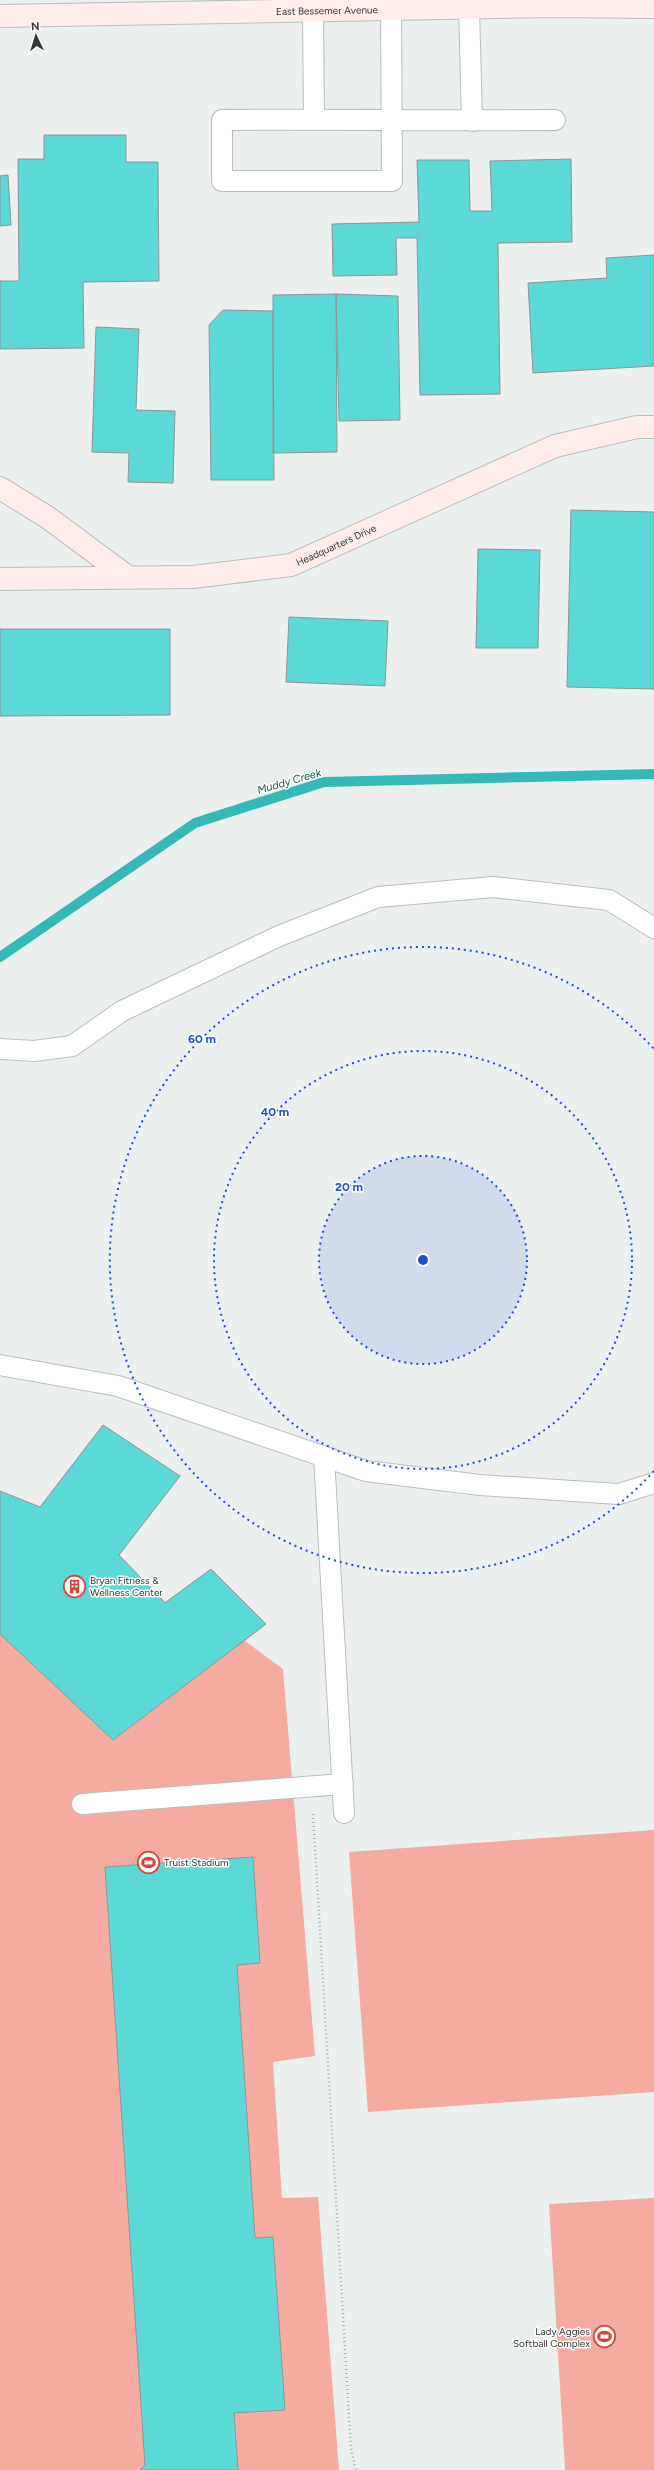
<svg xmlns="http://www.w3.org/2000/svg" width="654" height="2470" viewBox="0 0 654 2470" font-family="Figtree,sans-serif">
	<rect width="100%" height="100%" fill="#ebf0ef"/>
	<path fill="#f6aba0" d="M103 1425 180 1476 119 1555 165 1602 211 1569 266 1624 245 1641 283 1669 315 2056 273 2062 282 2198 318 2197 339 2470H0V1491L40 1507Z
		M654 1830V2092L368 2112 349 1852Z
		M654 2198V2470H565L549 2204Z"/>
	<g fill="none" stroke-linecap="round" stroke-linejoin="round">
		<path stroke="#33b9b6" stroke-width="10" d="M0 957 195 823 324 782 654 774"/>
	</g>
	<path fill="#5bd9d6" stroke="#909594" d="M44 135H126V162H158L159 281 83 282 84 348 0 349V281H19L18 159H44Z
		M571 159 572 242 498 243 500 394 420 395 417 238H396L397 275 333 276 332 224 419 222 417 160H469L470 211H492L490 161Z
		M8 175 11 225 0 226V176Z
		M654 255V366L533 373 528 283 607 278 606 258Z
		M336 294 398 296 400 420 339 421Z
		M336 294 337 452 273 453V295Z
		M223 310 273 311 274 480H211L209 325Z
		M96 327 139 329 136 410 175 411 173 483 128 482 129 453 92 452Z
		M571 510 654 512V689L567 687Z
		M478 549 540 550 538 648H476Z
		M289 617 388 621 385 686 286 682Z
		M0 629H170V715L0 716Z
		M103 1425 180 1476 119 1555 165 1603 211 1569 266 1624 113 1740 0 1634V1491L40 1507Z
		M253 1857 260 1963 237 1965 255 2238 273 2237 285 2410 234 2413 238 2470H140L145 2465 105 1867Z"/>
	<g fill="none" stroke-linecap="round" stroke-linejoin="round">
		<defs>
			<path id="service" d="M469 8 472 121
				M391 9 392 181H222V120C333 119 444 121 555 120
				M313 11 314 119
				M0 1049 34 1051 72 1046 122 1011 279 936 378 897 493 887 609 900 654 928
				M0 1365 118 1386 366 1471 480 1485 619 1494 654 1483
				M324 1456 344 1813
				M82 1804 343 1784"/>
			<g id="secondary">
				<path id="s1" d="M0 16 554 6 654 7"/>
				<path d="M0 488 47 517 128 577"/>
				<path id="s2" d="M0 579 193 577 291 565 555 446 637 427H654"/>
			</g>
		</defs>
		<use href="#service" stroke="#b9bebd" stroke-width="22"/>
		<use href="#secondary" stroke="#b9bebd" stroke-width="24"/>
		<path stroke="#a8acac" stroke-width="2.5" stroke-dasharray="1 3" stroke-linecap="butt" d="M313 1814 351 2449 356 2470"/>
		<use href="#service" stroke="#fff" stroke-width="20"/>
		<use href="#secondary" stroke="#ffedeb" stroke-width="22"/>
	</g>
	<circle cx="423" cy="1260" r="104" fill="#1d4ed8" fill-opacity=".12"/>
	<g fill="none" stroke="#1d4ed8" stroke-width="2" stroke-dasharray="2 4">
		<circle cx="423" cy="1260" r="104"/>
		<circle cx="423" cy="1260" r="209"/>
		<path d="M654 1471A313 313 0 1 1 654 1049"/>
	</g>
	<defs>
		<symbol id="building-ring" viewBox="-11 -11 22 22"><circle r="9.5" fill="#fff" stroke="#d3453a" stroke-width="1.5"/><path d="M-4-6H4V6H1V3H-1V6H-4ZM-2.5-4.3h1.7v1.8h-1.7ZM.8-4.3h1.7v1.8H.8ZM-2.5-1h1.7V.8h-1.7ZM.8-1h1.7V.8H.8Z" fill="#d3453a"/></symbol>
		<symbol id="stadium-ring" viewBox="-11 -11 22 22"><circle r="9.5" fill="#fff" stroke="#d3453a" stroke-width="1.5"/><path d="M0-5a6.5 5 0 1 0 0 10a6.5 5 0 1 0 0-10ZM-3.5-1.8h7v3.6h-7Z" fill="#d3453a"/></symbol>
	</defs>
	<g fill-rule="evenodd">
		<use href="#building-ring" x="62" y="1574" width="25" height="25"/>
		<use href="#stadium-ring" x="136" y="1850" width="25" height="25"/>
		<use href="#stadium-ring" x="592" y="2324" width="25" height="25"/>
	</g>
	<g text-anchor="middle" stroke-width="3" stroke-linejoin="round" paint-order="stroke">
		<g font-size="10" fill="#353737" stroke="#fff">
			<text dy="4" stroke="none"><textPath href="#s1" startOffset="327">East Bessemer Avenue</textPath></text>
			<text dy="4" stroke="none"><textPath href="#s2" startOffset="341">Headquarters Drive</textPath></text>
		</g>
		<g font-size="10" fill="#353737" stroke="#fff" text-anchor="start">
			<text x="90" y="1584">Bryan Fitness &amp;<tspan x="90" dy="12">Wellness Center</tspan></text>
			<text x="164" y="1866">Truist Stadium</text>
			<text x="590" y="2335" text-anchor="end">Lady Aggies<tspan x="590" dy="12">Softball Complex</tspan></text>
		</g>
		<g font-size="11" font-style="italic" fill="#1b5251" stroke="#fff">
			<text transform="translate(289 781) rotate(-16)" y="4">Muddy Creek</text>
		</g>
	</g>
	<circle cx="423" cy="1260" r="6" fill="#1d4ed8" stroke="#fff" stroke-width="2"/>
	<g font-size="12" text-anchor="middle" font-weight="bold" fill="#1d4ed8" stroke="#fff" stroke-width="3" stroke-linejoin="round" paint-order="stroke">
		<text x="202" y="1043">60 m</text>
		<text x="275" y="1116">40 m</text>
		<text x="349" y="1191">20 m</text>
	</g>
	<g transform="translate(36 36) rotate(356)" stroke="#ffffff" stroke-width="3" paint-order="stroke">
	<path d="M0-3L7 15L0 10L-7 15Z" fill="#353737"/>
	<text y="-6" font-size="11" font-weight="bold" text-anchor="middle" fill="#353737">N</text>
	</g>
</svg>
